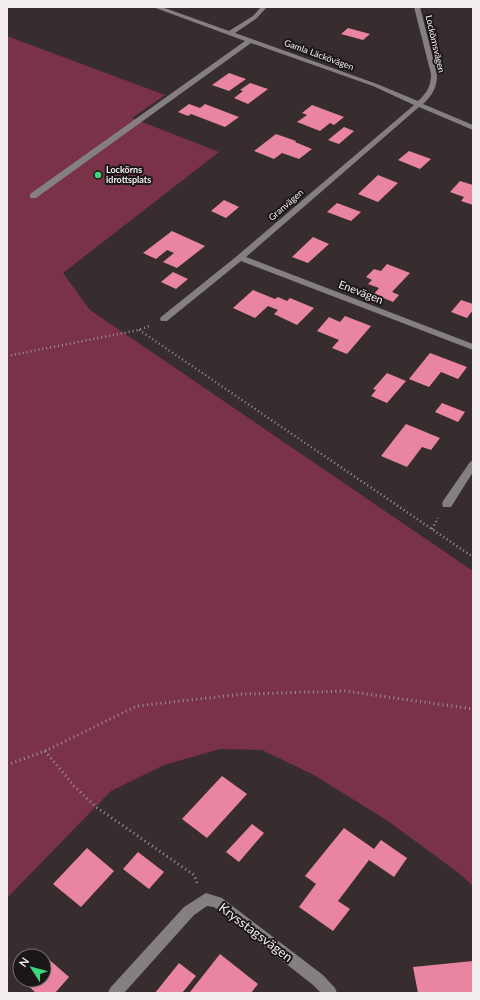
<svg xmlns="http://www.w3.org/2000/svg" width="480" height="1000" viewBox="0 0 480 1000" font-family="Lato,sans-serif">
	<rect width="100%" height="100%" fill="#372d2f"/>
	<path fill="#793248" d="M7 36 165 95 132 118 219 152 63 273 90 310 473 571V886L460 874 388 821 314 775 262 750 220 749 164 765 111 791 7 898Z"/>
	<path fill="#ea85a1" d="M348 28 370 34 363 40 341 34Z
		M229 73 246 79 229 91 212 85Z
		M250 83 268 89 248 104 234 98 243 91 240 90Z
		M189 104 200 108 205 104 239 117 225 127 191 114 188 116 178 112Z
		M312 105 344 117 334 125 330 123 320 131 297 122 307 115 302 113Z
		M344 127 354 131 339 144 328 140Z
		M276 134 296 141 295 142 312 149 299 159 282 153 274 159 254 151Z
		M409 151 431 159 420 169 398 160Z
		M378 175 398 183 378 202 358 194Z
		M460 181 473 185V205L461 201 464 197 450 192Z
		M224 200 239 207 226 218 211 211Z
		M337 203 361 212 351 221 327 212Z
		M172 231 205 246 177 268 163 262 174 253 167 250 156 259 143 253Z
		M313 237 329 244 308 263 292 257Z
		M387 264 410 273 392 292 399 295 393 302 374 294 379 288 368 284 372 280 366 277 374 269 381 271Z
		M173 272 188 279 176 289 161 282Z
		M253 290 275 299 278 297 287 301 290 298 314 308 297 325 274 314 278 310 268 306 255 318 233 308Z
		M461 300 473 304V310L467 318 451 312Z
		M345 316 371 326 347 354 332 348 339 340 317 331 329 317 340 322Z
		M430 353 467 367 458 379 441 372 429 387 409 379Z
		M387 373 406 381 387 403 371 396 376 390 373 389Z
		M442 403 465 412 458 422 435 412Z
		M406 424 440 438 431 450 422 447 407 467 381 456Z
		M222 776 247 794 207 838 182 819Z
		M252 824 264 833 239 862 226 852Z
		M344 828 374 849 381 840 407 858 394 877 369 860 338 901 350 909 333 931 299 907 316 884 305 876Z
		M87 848 114 871 81 907 53 884Z
		M138 852 164 872 149 889 123 869Z
		M220 954 258 984 251 993 190 992Z
		M45 956 69 977 55 993H36L23 981 44 980Z
		M473 961V993H418L413 967Z
		M179 963 196 976 182 993H155Z"/>
	<g fill="none" stroke-linecap="round" stroke-linejoin="round">
		<path stroke="#9c9496" stroke-width="2.5" stroke-dasharray="1 3" stroke-linecap="butt" d="M139 330 473 557
			M7 356 139 330 149 326
			M432 529 438 518"/>
		<path stroke="#9c9496" stroke-width="3" stroke-dasharray="1 3.5" stroke-linecap="butt" d="M45 751 74 786 96 807 194 875 198 885
			M7 765 45 751 137 706 244 694 345 691 473 709"/>
		<path fill="#847f80" fill-rule="evenodd" d="M153 7H162L229 31 253 16 261 7H267L257 18 235 33 377 84 418 101C427 93 431 86 431 74L414 7H420L437 74C437 87 433 95 423 104L473 125V130L419 107 246 257 473 344V350L241 261 167 321H161L160 319 161 317 237 256 414 105 373 86 251 43 36 198H30V194L245 41Z
			M473 460V472L451 507H443L442 504 443 501 470 462Z
			M206 893 222 898 323 975 335 988 337 993H321L313 985 214 907 207 906 194 915 124 993H108L110 988 184 907Z"/>
	</g>
	<circle fill="#3fd77d" stroke="#1b1718" stroke-width="1.5" cx="98" cy="175" r="4"/>
	<g text-anchor="middle" stroke-width="4" stroke-linejoin="round" paint-order="stroke">
		<g font-size="9" fill="#f4edef" stroke="#1b1718">
			<text transform="translate(435 44) rotate(77)" y="3">Lockörnsvägen</text>
			<text transform="translate(319 55) rotate(20)" y="3">Gamla Läckövägen</text>
			<text transform="translate(286 205) rotate(-41)" y="3">Granvägen</text>
		</g>
		<g font-size="9" font-weight="bold" fill="#f4edef" stroke="#1b1718" text-anchor="start">
			<text x="106" y="173">Lockörns<tspan x="106" dy="10">idrottsplats</tspan></text>
		</g>
		<g font-size="11" fill="#f4edef" stroke="#1b1718">
			<text transform="translate(361 292) rotate(21)" y="4">Enevägen</text>
		</g>
		<g font-size="13" fill="#f4edef" stroke="#1b1718">
			<text transform="translate(256 932) rotate(37)" y="5">Krysstagsvägen</text>
		</g>
	</g>
	<rect width="480" height="1000" fill="none" stroke="#f4edef" stroke-width="16"/>
	<g transform="translate(32 968) rotate(306)"><circle r="19" fill="#1b1718" stroke="#726d6e"/>
	<path d="M0-3L7 15L0 10L-7 15Z" fill="#3fd77d"/>
	<text y="-6" font-size="11" font-weight="bold" text-anchor="middle" fill="#f4edef">N</text>
	</g>
</svg>
